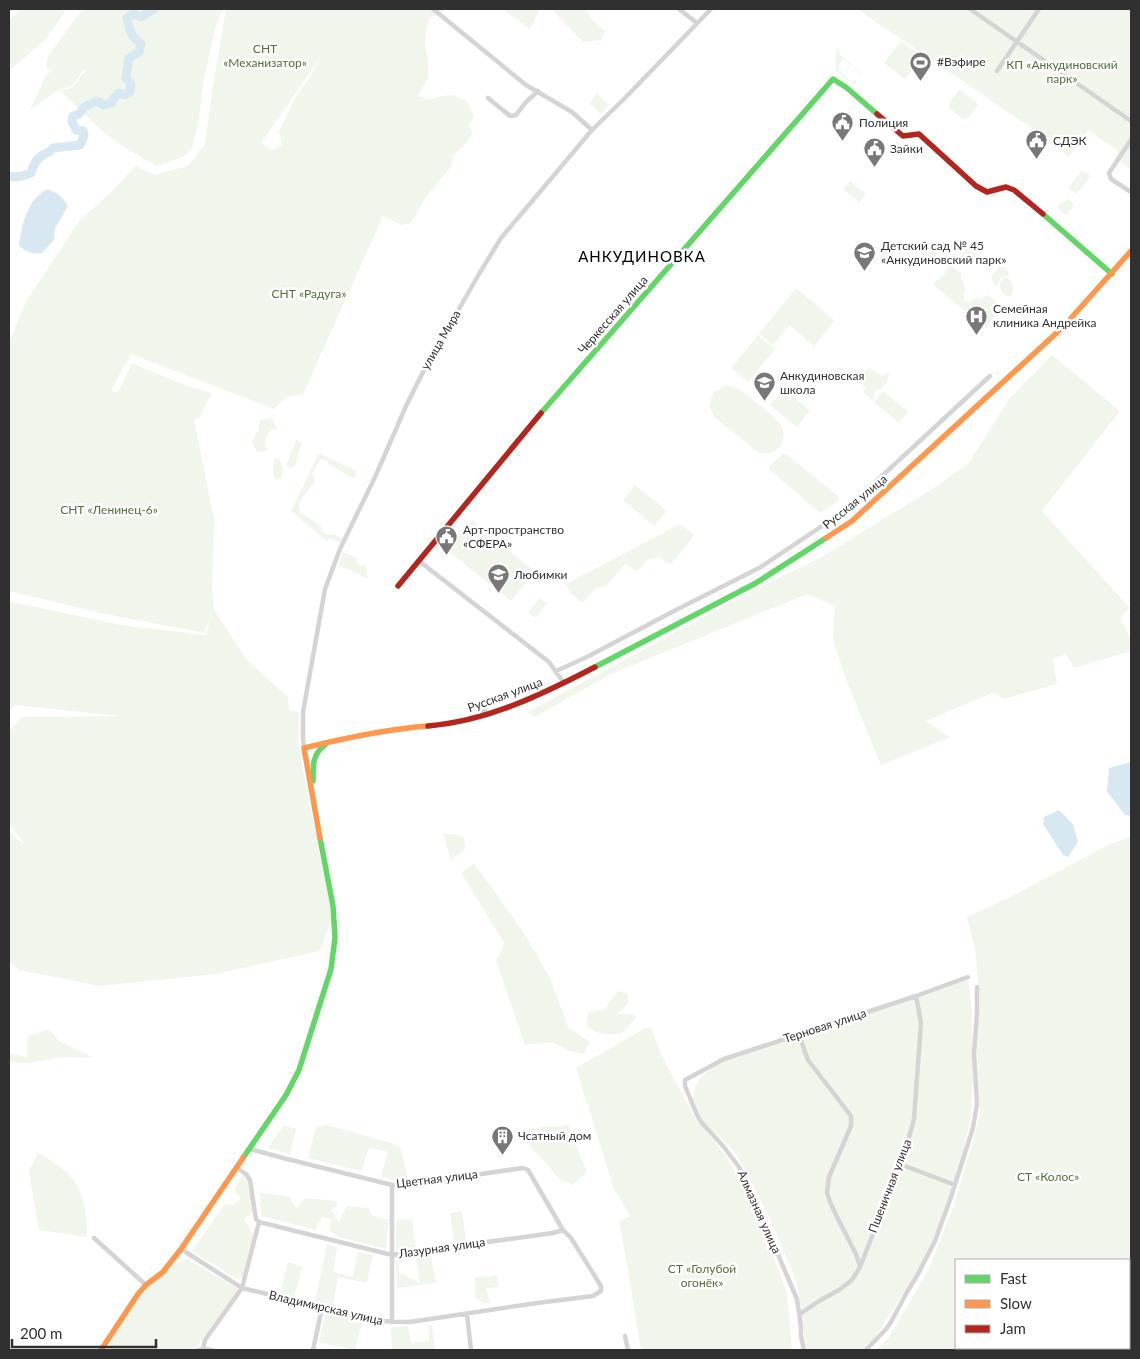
<svg xmlns="http://www.w3.org/2000/svg" width="1140" height="1359" viewBox="0 0 1140 1359" font-family="Lato,sans-serif">
	<rect width="100%" height="100%" fill="#fff"/>
	<path fill="#f1f6ec" fill-rule="evenodd" d="M20 9H67L45 40 9 71V20L17 13Z
		M83 9H151L141 15 132 12 126 18 129 35 139 45 138 51C124 58 126 65 125 79L129 84 128 91 124 93 118 92 110 101 105 103 97 99 83 105 80 110 61 91 73 87 85 70 84 69 72 86 57 91 30 110 46 75 50 72 54 73 46 67 48 56Z
		M156 9H223L216 26 203 83 198 126 192 148 183 157 157 166C129 151 104 136 83 112L85 109 98 103 104 106 112 104 115 99 120 95 124 96 131 94 133 83 128 77 131 58 139 54 143 44C132 35 132 32 129 18L133 16 141 18Z
		M226 9H447L430 18 426 30 425 44 428 61V78L418 96 430 100 440 96 453 95 467 101 474 116 468 126 473 133 463 147 453 155 451 167 426 197 411 223 402 225 383 216 303 394 287 397 274 409 131 354 111 390 118 393 132 363 184 385 212 393 199 418H196L194 421 214 519 212 587 214 610 246 659 288 697 289 710 299 713 298 744 329 901 331 921 320 951 215 974 100 986 19 970 9 961V832L26 846 9 824V731L22 717 120 716 15 705 9 712V601L120 625 205 635 213 613 204 633 101 613 9 591V342L27 300 80 220 110 193 136 166 155 175 188 166 205 144 213 86ZM320 58 310 77 296 96 279 131 282 144 273 151 261 143Z
		M502 9H540L530 29Z
		M551 9H586L590 18 605 32 601 40 583 42Z
		M857 9H1131V170L1115 158 1119 152 1088 130 1069 157 1030 127Z
		M901 41 922 57 905 79 884 63Z
		M836 49 840 51 839 54 861 73V74L843 59 838 66 840 68 839 71 853 83 855 81 857 82 854 85 835 70Z
		M960 89 979 105 967 119H963L949 108V102Z
		M597 94 609 105 601 114 589 103Z
		M1082 170 1091 176 1076 194 1068 188Z
		M850 181 866 194 859 202 843 189Z
		M1069 199 1073 203V207L1068 214 1065 215 1059 210 1058 205 1061 202Z
		M972 243 980 250 967 265 959 258Z
		M920 246H925L931 251 933 248 937 251 936 261 930 264 927 263 918 252Z
		M949 266H952L962 274 961 278 966 289 963 294 965 301 970 302 973 299H980L988 295 1003 308 987 326 982 325 934 286V283L945 274V270Z
		M999 267H1005L1009 274 1008 276 1001 277 997 286H995L991 277Z
		M1004 277C1012 278 1014 286 1013 293L1009 297C1002 295 999 289 1000 282Z
		M796 288 835 321 814 346 789 325 773 345 759 334Z
		M758 335 775 349 748 382 731 368Z
		M1052 355 1120 411 1042 511 1130 608 1120 618 1131 640V651L1074 668 1066 654 1053 659 1057 684 1004 699 994 692 926 721 950 737 881 765 847 682 833 640 835 606 807 594 611 674 535 717 528 712 750 592 822 557 937 486 969 463 1009 399Z
		M870 368 883 376 887 373 889 374C886 387 887 385 875 391L873 401 863 392 866 388 858 381 863 372Z
		M727 385C731 386 735 387 738 389 747 395 778 418 782 427 785 433 783 441 780 446 774 453 767 454 759 453L714 417 709 405 714 392Z
		M784 389 810 411 797 427 770 405Z
		M883 391 908 412 899 423 874 402Z
		M272 418 277 429 270 430 265 441 267 451 257 452 252 441 259 429 260 420Z
		M296 440 302 442 295 466 288 468 286 465Z
		M319 453 357 471 354 479 328 464V461L321 459 312 473 315 481 299 503 300 513 319 524 322 528 321 531 330 535 333 534 342 538 341 543 330 538 327 541 291 511Z
		M783 454H786L838 496 839 499 838 501 820 513 769 469V466Z
		M279 458 283 470 281 479 275 480 273 472 274 459Z
		M635 485 667 511 654 526 623 500Z
		M472 520 535 572 511 601 447 550Z
		M678 525H682L693 534V537L671 564 667 563 659 557C657 558 654 558 651 558 645 561 642 569 636 571L626 564H625L606 586 597 588 583 602H581L570 593 566 584Z
		M343 552 357 558 356 563 366 567 368 579 339 565Z
		M540 598 547 603 535 618 528 612Z
		M443 834H454L464 837 465 849 451 860Z
		M1131 836V1350H876L888 1339 929 1269 956 1199 980 1116 977 1053 980 999 975 948 967 917 1016 894 1104 847ZM1129 1260V1348H956V1260Z
		M474 863 524 933 550 978 568 1027 590 1042 584 1054 570 1051 551 1042 525 1045 496 960 505 944 461 873Z
		M968 977 972 1012 973 1082 971 1116 964 1149 945 1210 926 1257 875 1338 863 1350H807C803 1327 802 1302 795 1279 792 1268 786 1258 782 1247 769 1216 754 1185 737 1156 726 1137 691 1121 693 1096 695 1078 711 1069 724 1059Z
		M618 991 627 993 629 1002 618 1014H631L637 1017 621 1034C608 1035 596 1035 586 1025L589 1012 604 1010Z
		M645 1028H651L662 1056 694 1116 725 1155 745 1189 757 1212 787 1293 792 1350H641C634 1308 628 1265 619 1222L630 1216 614 1189 576 1068Z
		M49 1029 59 1041 94 1058 61 1057 30 1063 9 1062V1053L27 1057V1036Z
		M284 1125 296 1129 290 1154 268 1148Z
		M326 1125 392 1143 400 1147 408 1177 394 1180 381 1176 388 1152 369 1148 361 1171 308 1158 316 1127Z
		M568 1125 587 1172 573 1185 560 1180 519 1133 545 1126 553 1127Z
		M38 1153C79 1175 86 1191 87 1237L39 1230 29 1171Z
		M244 1173 250 1181 253 1212 244 1219 253 1235 243 1277 237 1279 192 1251 224 1205 234 1204 241 1199 234 1190Z
		M260 1193 288 1196 297 1209 305 1198 336 1201 338 1204 331 1211 339 1221 347 1206 369 1208 371 1215 389 1220 386 1249 339 1237 330 1231 331 1219 322 1217 315 1230 261 1216Z
		M462 1211 466 1240 454 1242 450 1213Z
		M412 1219 416 1249 396 1250V1220Z
		M327 1244 337 1247 333 1272 353 1277 358 1252 373 1255 367 1283 338 1277 333 1305 315 1301Z
		M431 1256 436 1283 397 1288 396 1261H398L399 1272 420 1283 416 1258Z
		M187 1259 240 1290 196 1348 191 1350H121L120 1348V1350H111L110 1348C111 1327 150 1281 168 1271L170 1267Z
		M288 1262 303 1267 294 1297 280 1294Z
		M497 1275 499 1287 486 1288 490 1303H483L475 1297V1278Z
		M325 1314 362 1322 355 1350 319 1342Z
		M428 1325H432L435 1350H392L391 1327 408 1326 411 1343 429 1341Z"/>
	<path fill="#d8e8f3" d="M48 189 58 194 64 200 67 204V208L55 228 54 240 42 253C33 254 24 252 19 245 22 224 27 199 48 189Z
		M1131 762V813L1129 816 1124 814 1107 791 1109 768Z
		M1059 810 1073 824 1078 842 1068 857 1063 855 1043 824 1044 817Z"/>
	<g fill="none" stroke-linecap="round" stroke-linejoin="round">
		<path stroke="#d8e8f3" stroke-width="9" d="M9 176C17 178 23 176 31 173 33 165 36 159 43 155 47 152 50 153 53 148L80 145 84 136 83 131 76 130 72 121 73 116 79 114 84 107 97 101 104 105 111 103 114 98 119 93 125 95 130 92 131 84 126 78 129 58 139 52 141 44C130 35 130 32 127 18L133 14 141 17 154 9"/>
		<path stroke="#d4d4d4" stroke-width="4.5" d="M433 9 526 85 572 112 592 130
			M679 9 697 23
			M970 9 1131 121
			M997 71 1039 9
			M488 98 510 116 516 115 526 102 538 91
			M1131 140 1109 173 1111 179 1131 192
			M419 561 549 662 564 683
			M556 671 587 657 674 611 761 567 843 512 990 376
			M483 715 486 706 508 693
			M304 748 303 739V712L325 589 340 549 375 477 407 404 423 372 479 274 501 238 592 130 625 98 711 9
			M799 1035 808 1060 851 1116V1126L829 1177 827 1192 830 1202 837 1217 856 1254 860 1266
			M250 1149 287 1159 392 1185H404L523 1168 528 1170 563 1230
			M900 1164 955 1185
			M237 1168 246 1174 250 1180 256 1219 259 1222
			M94 1238 146 1285
			M181 1249 242 1288 377 1321 410 1322 537 1303 593 1296 601 1291V1286L571 1238 563 1230 553 1233 392 1255 259 1222 242 1288 205 1340 203 1349
			M467 1314 471 1350
			M800 1314 819 1301 839 1290 852 1280 860 1267 905 1152 914 1119 921 1023 916 996
			M392 1322V1185
			M625 1336 628 1350
			M198 1350 203 1349 212 1350
			M313 1350 322 1308
			M804 1350 801 1336V1327L797 1299 782 1264 759 1208 739 1167 723 1146 701 1122 697 1115 685 1086V1080L724 1059 916 996 968 977
			M866 1350 886 1329 891 1322 907 1292 918 1274 935 1241 950 1200 973 1128 977 1104 974 1054 977 1013V987"/>
		<path stroke="#63d668" stroke-width="5.5" d="M1043 214 1112 274
			M541 413 833 79 847 88 877 114
			M595 667 756 583 826 538
			M313 781C313 767 312 754 325 745
			M243 1158 286 1095 299 1070 331 969 335 938 333 906 320 838"/>
		<path stroke="#ff974d" stroke-width="5.5" d="M826 538 852 521 1064 326 1131 251
			M320 838 304 748C345 738 386 729 428 726
			M101 1350 138 1294 146 1285 163 1272 181 1249 243 1158"/>
		<path stroke="#b3261e" stroke-width="5.5" d="M877 114 903 136 919 134 976 186 987 192 1006 187 1014 190 1043 214
			M398 586 541 413
			M428 726C488 721 543 694 595 667"/>
	</g>
	<defs>
		<symbol id="stadium-pin" viewBox="-11 -11 22 30"><path d="M0 17L-7.5 6A9.5 9.5 0 1 1 7.5 6Z" fill="#787878" stroke="#fff"/><path d="M0-5a6.5 5 0 1 0 0 10a6.5 5 0 1 0 0-10ZM-3.5-1.8h7v3.6h-7Z" fill="#fff"/></symbol>
		<symbol id="civic-pin" viewBox="-11 -11 22 30"><path d="M0 17L-7.5 6A9.5 9.5 0 1 1 7.5 6Z" fill="#787878" stroke="#fff"/><path d="M-.6-6.5H3V-4.5H.6V-3L4-1V1h2V6H-6V1h2V-1L-.6-3ZM-1.2 2.5V6h2.4V2.5Z" fill="#fff"/></symbol>
		<symbol id="school-pin" viewBox="-11 -11 22 30"><path d="M0 17L-7.5 6A9.5 9.5 0 1 1 7.5 6Z" fill="#787878" stroke="#fff"/><path d="M0-5L7-2L0 1L-7-2ZM-4 1L0 2.5L4 1V4Q0 6-4 4Z" fill="#fff"/></symbol>
		<symbol id="hospital-pin" viewBox="-11 -11 22 30"><path d="M0 17L-7.5 6A9.5 9.5 0 1 1 7.5 6Z" fill="#787878" stroke="#fff"/><path d="M-5-5h3v3.5h4V-5h3V5h-3V1.5h-4V5h-3Z" fill="#fff"/></symbol>
		<symbol id="building-pin" viewBox="-11 -11 22 30"><path d="M0 17L-7.5 6A9.5 9.5 0 1 1 7.5 6Z" fill="#787878" stroke="#fff"/><path d="M-4-6H4V6H1V3H-1V6H-4ZM-2.5-4.3h1.7v1.8h-1.7ZM.8-4.3h1.7v1.8H.8ZM-2.5-1h1.7V.8h-1.7ZM.8-1h1.7V.8H.8Z" fill="#fff"/></symbol>
	</defs>
	<g fill-rule="evenodd">
		<use href="#stadium-pin" x="908" y="50" width="25" height="34"/>
		<use href="#civic-pin" x="830" y="110" width="25" height="34"/>
		<use href="#civic-pin" x="1024" y="128" width="25" height="34"/>
		<use href="#civic-pin" x="862" y="136" width="25" height="34"/>
		<use href="#school-pin" x="852" y="240" width="25" height="34"/>
		<use href="#hospital-pin" x="964" y="304" width="25" height="34"/>
		<use href="#school-pin" x="752" y="370" width="25" height="34"/>
		<use href="#civic-pin" x="434" y="524" width="25" height="34"/>
		<use href="#school-pin" x="486" y="562" width="25" height="34"/>
		<use href="#building-pin" x="490" y="1124" width="25" height="34"/>
	</g>
	<g text-anchor="middle" stroke-width="5" stroke-linejoin="round" paint-order="stroke">
		<g font-size="12" fill="#516f3a" stroke="#fff">
			<text x="265" y="53">СНТ<tspan x="265" dy="14">«Механизатор»</tspan></text>
			<text x="1062" y="69">КП «Анкудиновский<tspan x="1062" dy="14">парк»</tspan></text>
			<text x="309" y="298">СНТ «Радуга»</text>
			<text x="109" y="514">СНТ «Ленинец-6»</text>
			<text x="1048" y="1181">СТ «Колос»</text>
			<text x="702" y="1273">СТ «Голубой<tspan x="702" dy="14">огонёк»</tspan></text>
		</g>
		<g font-size="12" fill="#303030" stroke="#fff" text-anchor="start">
			<text x="937" y="66">#Вэфире</text>
			<text x="859" y="127">Полиция</text>
			<text x="1053" y="145">СДЭК</text>
			<text x="890" y="153">Зайки</text>
			<text x="881" y="250">Детский сад № 45<tspan x="881" dy="14">«Анкудиновский парк»</tspan></text>
			<text x="993" y="313">Семейная<tspan x="993" dy="14">клиника Андрейка</tspan></text>
			<text x="780" y="380">Анкудиновская<tspan x="780" dy="14">школа</tspan></text>
			<text x="463" y="534">Арт-пространство<tspan x="463" dy="14">«СФЕРА»</tspan></text>
			<text x="514" y="579">Любимки</text>
			<text x="518" y="1140">Чсатный дом</text>
		</g>
		<g font-size="12" fill="#303030" stroke="#fff">
			<text transform="translate(613 315) rotate(-49)" y="4">Черкесская улица</text>
			<text transform="translate(441 340) rotate(-60)" y="4">улица Мира</text>
			<text transform="translate(855 502) rotate(-39)" y="4">Русская улица</text>
			<text transform="translate(505 695) rotate(-20)" y="4">Русская улица</text>
			<text transform="translate(825 1026) rotate(-18)" y="4">Терновая улица</text>
			<text transform="translate(437 1179) rotate(-7)" y="4">Цветная улица</text>
			<text transform="translate(890 1186) rotate(-69)" y="4">Пшеничная улица</text>
			<text transform="translate(759 1212) rotate(66)" y="4">Алмазная улица</text>
			<text transform="translate(442 1248) rotate(-8)" y="4">Лазурная улица</text>
			<text transform="translate(326 1308) rotate(13)" y="4">Владимирская улица</text>
		</g>
		<g font-size="15" letter-spacing="1" fill="#000" stroke="#fff">
			<text x="642" y="262">АНКУДИНОВКА</text>
		</g>
	</g>
	<rect width="1140" height="1359" fill="none" stroke="#303030" stroke-width="20"/>
	<rect x="955" y="1259" width="175" height="90" fill="#ffffff" stroke="#acacac"/>
	<rect x="965" y="1275" width="25" height="8" fill="#63d668" stroke="#acacac"/>
	<text x="1000" y="1284" font-size="15" fill="#303030">Fast</text>
	<rect x="965" y="1300" width="25" height="8" fill="#ff974d" stroke="#acacac"/>
	<text x="1000" y="1309" font-size="15" fill="#303030">Slow</text>
	<rect x="965" y="1325" width="25" height="8" fill="#b3261e" stroke="#acacac"/>
	<text x="1000" y="1334" font-size="15" fill="#303030">Jam</text>
	<path d="M12 1339v8h144v-8" fill="none" stroke="#303030" stroke-width="2.5"/>
	<text x="20" y="1339" font-size="15" fill="#303030" stroke="#ffffff" stroke-width="4" paint-order="stroke">200 m</text>
</svg>
